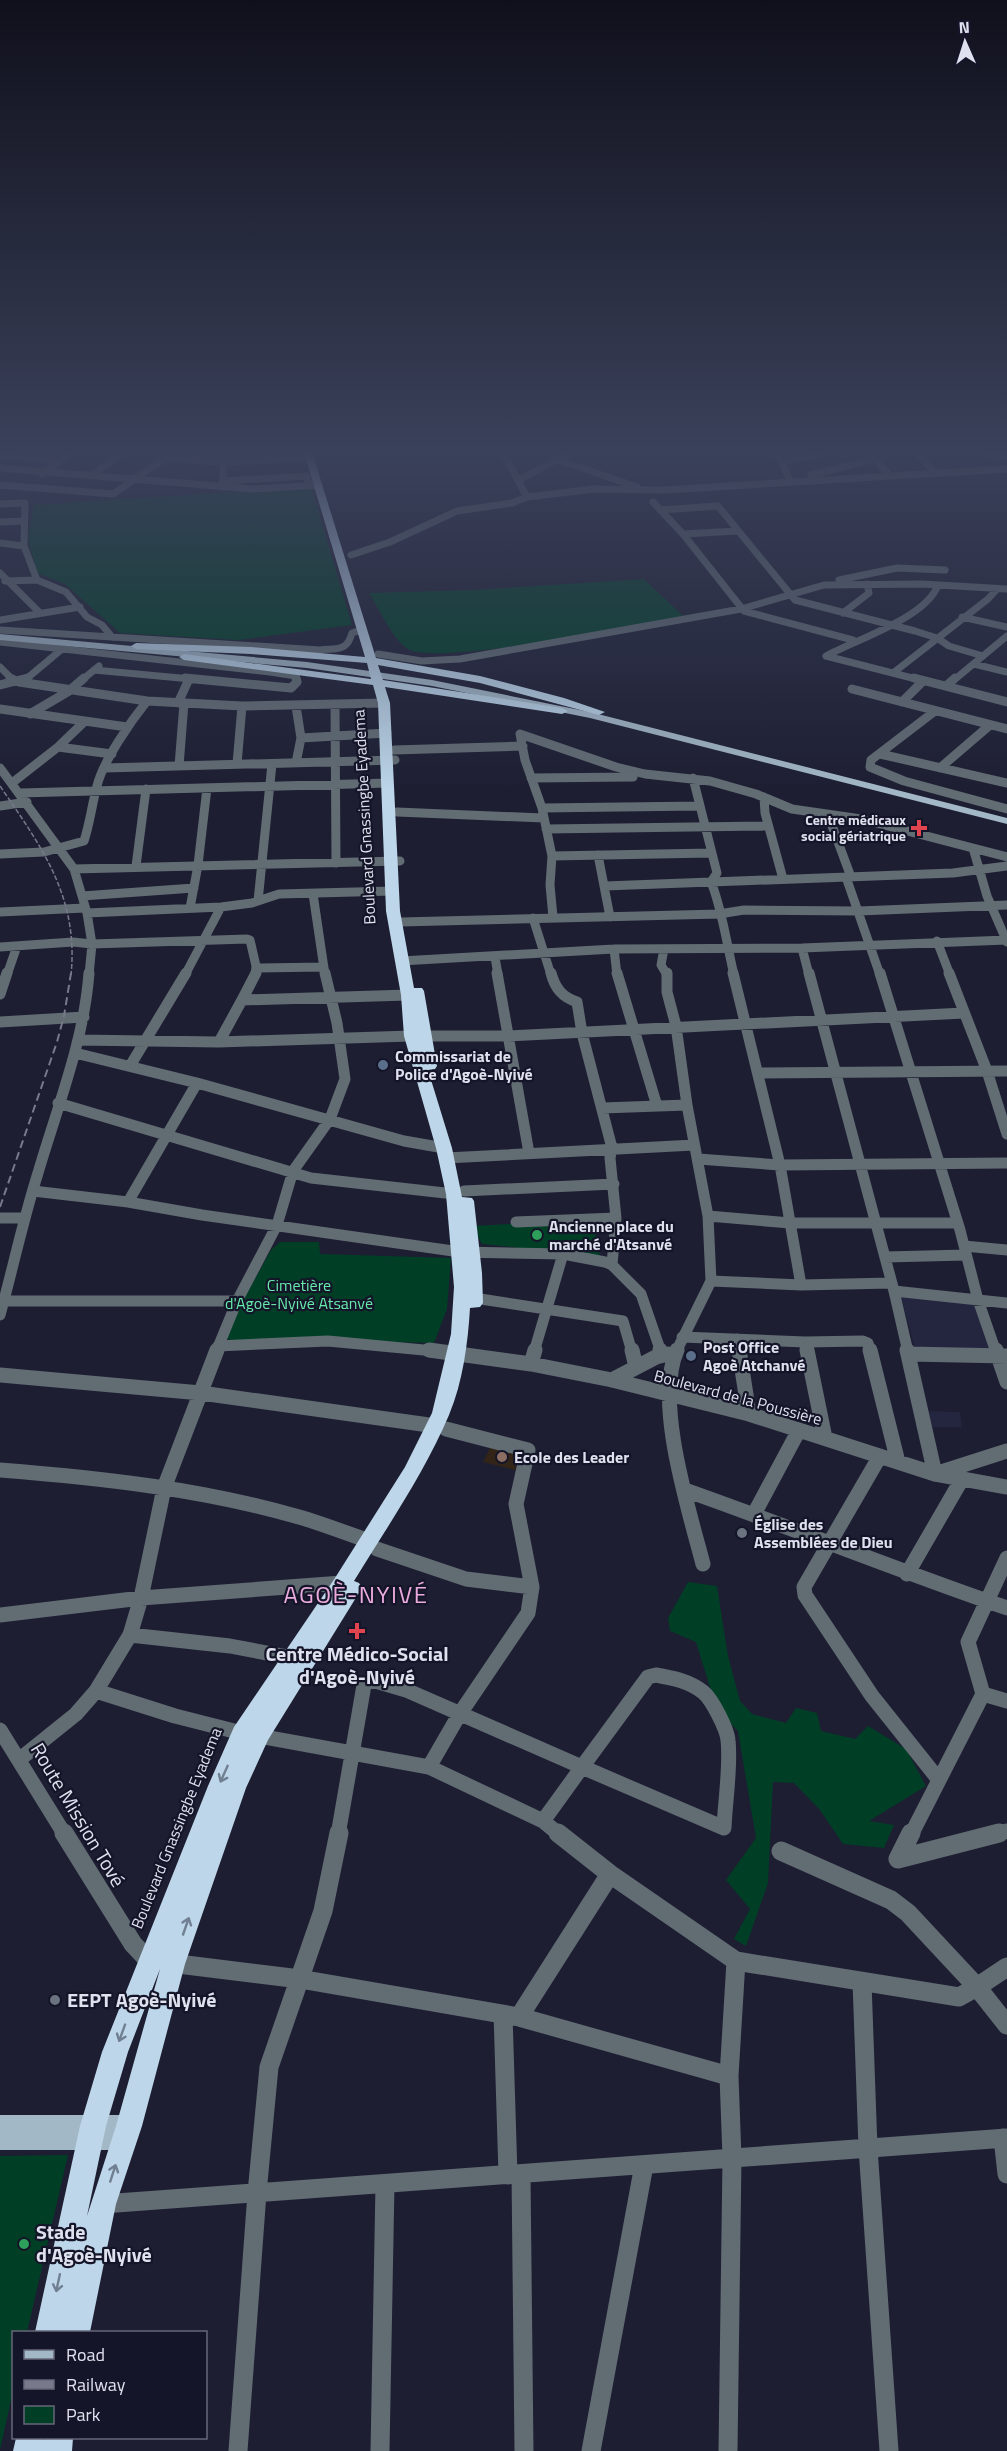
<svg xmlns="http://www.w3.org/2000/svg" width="1007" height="2451" viewBox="0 0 1007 2451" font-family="'Titillium Web',sans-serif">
	<rect width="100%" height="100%" fill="#1d1e32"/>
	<path fill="#24253f" d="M900 1293 973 1301 990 1350 915 1349Z
		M927 1411 960 1412 962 1427H930Z"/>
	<path fill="#322518" d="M491 1446 520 1452 515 1470 483 1462Z"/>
	<path fill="#003f26" d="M311 487 352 625 239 640 120 633 65 584 37 573 28 538 34 505Z
		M644 579 683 616C639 624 438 667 408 649 393 640 378 607 369 593L474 590Z
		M593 1220 600 1256 482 1244 472 1226Z
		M280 1242H319L320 1254 451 1258 447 1309 434 1343 313 1340 239 1345 223 1336 271 1250Z
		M688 1582 717 1586 728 1656 740 1701 752 1714 786 1723 796 1708 817 1713 821 1731 855 1739 868 1726 906 1749 926 1786 869 1821 894 1825 884 1848 843 1844 820 1810 794 1783 773 1782 768 1883 746 1946 734 1939 750 1909 726 1880 756 1838 738 1731 717 1710 696 1642 670 1631 668 1618Z
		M68 2155 27 2332H14L13 2391 0 2450V2156Z"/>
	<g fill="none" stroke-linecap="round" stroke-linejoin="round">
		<path stroke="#626c73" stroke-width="7" d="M222 449 224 462 222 487
			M501 449 527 497 594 489 666 490 890 476 875 459
			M772 449 782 462 790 481
			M914 449 935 473
			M960 449 1007 456
			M0 455 60 461
			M556 459 637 487
			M782 462 841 449
			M0 468 254 489 319 485
			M42 474 76 449
			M811 475 875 459 869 449
			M91 476 127 449
			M890 476 1007 469
			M518 480 578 449
			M224 481 306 476 310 486
			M0 485 113 494 165 458 224 462 310 458
			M653 502 683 534 744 611 853 640
			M0 504 25 503 24 546 37 580 66 592 87 617 102 625 112 637
			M660 510 718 506 795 600 915 631 937 638 949 646 983 656
			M0 522 24 521
			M683 534 737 531
			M0 543 24 546
			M351 555 390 542 457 511 512 503 527 497
			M0 573 40 613
			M839 580 897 568 945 570
			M5 581 37 580
			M843 613 869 593 867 584
			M962 617 1007 627
			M0 620 80 607
			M0 630 320 650C337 648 347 652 352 633L361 630
			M0 642 270 672 296 676 297 680
			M378 654 422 661 460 659 741 609 824 585 922 584 1007 589
			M826 656 920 680
			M826 656C857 639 926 618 938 585
			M974 664 1007 672
			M0 667 13 680
			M94 670 202 680
			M893 673 988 599 997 589
			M25 680 62 649
			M82 680 99 666
			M954 680 1007 636"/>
		<path stroke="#626c73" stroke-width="9" d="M10 678 19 682 147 701 242 706 384 703
			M185 678 291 688 297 682 296 678
			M914 678 1007 702
			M0 685 28 678
			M946 686 955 678
			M852 689 1007 729
			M902 702 923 681
			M178 703 189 679
			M335 705 336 863
			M296 706 301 738 296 763
			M0 709 127 727
			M935 711 871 760 870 767 904 781 1007 809
			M30 714 69 691 84 678
			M520 734 616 767 645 774 710 781 756 794 792 809 861 819 1007 857
			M520 734 525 760 542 808 552 856 550 885 553 917
			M301 738 387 733
			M58 747 112 754
			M394 750 523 746
			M880 754 1007 783
			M237 764 242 706
			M179 766 184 703
			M0 768 74 869 87 913 92 944 89 975
			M105 768 395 760
			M940 768 990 725
			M531 778 633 777
			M693 778 717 873 711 882
			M12 783 58 747 85 721
			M20 793 388 783
			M764 797 765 813 783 879
			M0 806 27 802
			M542 808 700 806
			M397 812 543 818
			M828 815 851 877
			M546 829 768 826
			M973 848 987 896 1007 942
			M0 854 44 852 84 841C90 823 92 804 97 786 103 761 131 721 147 701
			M598 855 610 917
			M552 856 711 853
			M136 866 146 789
			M74 869 400 861
			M846 877 880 975
			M711 882C722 908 727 946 734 975
			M605 886 953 873 1007 866
			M313 894 325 975
			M82 896 194 888
			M258 901 272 764
			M190 908 198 865 207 788
			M0 912 85 908
			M87 913 221 907 252 903 279 894 393 891
			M533 918 551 975
			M401 922 719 914 744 910 859 911 1007 905
			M937 941 950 975
			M0 947 73 942 92 944 247 939 250 940 256 966 255 975
			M802 948 809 975
			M614 949 617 975
			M664 949 661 965 667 975
			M495 957 498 975
			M401 961 614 949 802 948 1007 940
			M258 968 324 967
			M7 975 17 946
			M185 975 221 907"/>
		<path stroke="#626c73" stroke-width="11" d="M497 973 529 1153
			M551 973C555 988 562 997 577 1002L582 1033 612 1148 610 1158 616 1218 612 1265
			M617 973 657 1106
			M667 973V992L676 1026 687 1105 708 1216 711 1281 676 1352
			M733 973 780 1165 801 1285
			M809 973 894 1291 908 1352
			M880 973 960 1230 978 1300 996 1352
			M949 973 987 1071 1007 1134
			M0 994 7 973
			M242 1000 256 973
			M0 1022 84 1017
			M78 1040 219 1042 411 1036H507L964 1013
			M219 1042 242 1000 408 995
			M75 1053 197 1083 404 1141 444 1148
			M130 1066 186 973
			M759 1073 1007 1071
			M58 1103 311 1178 454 1194
			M602 1108 687 1105
			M446 1158 694 1145
			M698 1159 780 1165 1007 1163
			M33 1191 128 1202 202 1215 460 1252 563 1254 605 1262 612 1265 641 1294 661 1352
			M464 1191 614 1184
			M128 1202 197 1083
			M708 1216 790 1223H958
			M0 1218H24
			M516 1222 616 1218
			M964 1246 1007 1250
			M885 1257 966 1255
			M711 1281 801 1285 891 1283
			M894 1291 1007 1303
			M474 1298 623 1321 632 1352
			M5 1301H237
			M0 1315C13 1268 23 1220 38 1173 57 1108 84 1041 89 973
			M682 1337 805 1342 863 1341 868 1343 870 1352
			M737 1339 739 1352
			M805 1342 807 1352
			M218 1346 328 1341 445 1352
			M216 1352 237 1301 277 1225 293 1171 330 1119 345 1079 337 1023 325 973
			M534 1352 563 1254"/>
		<path stroke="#626c73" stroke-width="15" d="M429 1350 531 1364 612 1380 749 1414 935 1474 1007 1487
			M632 1350 636 1367
			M660 1350 662 1355
			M677 1350C654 1402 689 1510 703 1564
			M739 1350 749 1414
			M807 1350 825 1438
			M870 1350 898 1462
			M907 1350 935 1474 1007 1451
			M996 1350 1007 1382
			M909 1354 1007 1356
			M531 1364 535 1350
			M0 1375 201 1393 436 1426
			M612 1380 656 1357 668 1354
			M880 1456 804 1587 805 1595 872 1696 939 1780
			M0 1470C101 1478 202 1489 299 1517 323 1524 346 1533 369 1541
			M685 1490C793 1528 899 1571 1007 1608
			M754 1514 799 1430
			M377 1549 466 1579 532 1587
			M907 1574 962 1479
			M0 1615 141 1598 342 1583
			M130 1635 230 1646 293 1658
			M656 1675C673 1678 689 1681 703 1692 712 1699 727 1729 728 1740 731 1766 725 1802 724 1828L582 1767 648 1677Z
			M96 1691 175 1716 242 1733 429 1767 543 1821 560 1835
			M983 1694 1007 1701
			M0 1730 65 1835
			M20 1759 76 1714 96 1691 130 1635 141 1598 164 1488 217 1350
			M429 1767 459 1715 528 1613 532 1587 516 1504 528 1450 446 1429
			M543 1821 582 1767
			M338 1835 364 1685 372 1680 406 1690 582 1767
			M911 1835 983 1694 968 1642 1007 1558
			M993 1835 1007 1831"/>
		<path stroke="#626c73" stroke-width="19" d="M64 1833 133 1944 149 1961H153
			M558 1833 610 1874 736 1961 959 1997 977 1987 908 1913 891 1900 781 1851
			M898 1859 911 1833
			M898 1859 999 1833
			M170 1963 300 1979 519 2017 729 2076 732 2158 728 2451
			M1007 1967 977 1987 1007 2025
			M862 1982 868 2148 889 2451
			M503 2014 508 2175
			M519 2017 610 1874
			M729 2076 736 1961
			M1003 2138 1007 2174
			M521 2174 524 2451
			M103 2204 1007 2138
			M238 2451 257 2193 269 2067 323 1911 339 1833
			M380 2451 385 2184
			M591 2451 644 2165"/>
		<path fill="#a3b8c7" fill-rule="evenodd" d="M0 634 307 662 432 680 590 712 1007 818V824L590 718 432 686 307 668 0 640Z
			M0 2115H129L137 2118 141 2126 135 2135 137 2139 133 2147 125 2150H0Z"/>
		<path fill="#bdd6e9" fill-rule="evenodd" d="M303 449H311L376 658 480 676 564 698 605 712 599 715 480 683 378 665 383 680 562 708 568 711 562 714 385 687 390 703 400 911 414 988H422L424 991 437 1066 435 1069 428 1070 452 1148 462 1197 472 1198 474 1201 482 1273 483 1303 480 1307 470 1308C468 1342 463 1382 449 1415 424 1474 387 1527 354 1581L359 1583 362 1588 268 1740 246 1788 185 1964 142 2126 116 2204 90 2332H35L80 2126 102 2052 208 1786 234 1727 335 1578 405 1467 432 1413 451 1334 454 1287 446 1194 436 1148 404 1036 401 995 386 911 378 703 373 685 184 660 179 657 184 654 371 679 367 663 251 654 136 649 131 646 136 643 251 647 365 657ZM160 1969 116 2126 87 2216 106 2126 128 2052Z
			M16 2438H44V2440L45 2438H73L72 2451H13Z"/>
		<path stroke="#78798a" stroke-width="1.5" stroke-dasharray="5 2" stroke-linecap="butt" d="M0 786C41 846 79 897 71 975"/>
		<path stroke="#78798a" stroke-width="2" stroke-dasharray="8 4.5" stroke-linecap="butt" d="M0 1207 57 1042 64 1016 71 973"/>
	</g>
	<defs><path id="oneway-shaft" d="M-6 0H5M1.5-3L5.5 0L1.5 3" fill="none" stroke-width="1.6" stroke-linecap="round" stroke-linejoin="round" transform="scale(1.5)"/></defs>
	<g stroke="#717f92">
		<use href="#oneway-shaft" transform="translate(224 1774) rotate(114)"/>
		<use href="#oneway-shaft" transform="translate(186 1926) rotate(-71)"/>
		<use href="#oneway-shaft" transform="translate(122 2033) rotate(110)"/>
		<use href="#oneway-shaft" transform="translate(113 2173) rotate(-72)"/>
		<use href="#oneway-shaft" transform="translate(58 2283) rotate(102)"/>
	</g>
	<linearGradient id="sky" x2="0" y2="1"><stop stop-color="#10101c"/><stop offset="0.57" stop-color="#3a415a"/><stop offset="1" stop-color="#3a415a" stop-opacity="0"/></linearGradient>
	<rect width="1007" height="792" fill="url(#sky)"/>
	<g fill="#e0444e" stroke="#141528" stroke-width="2">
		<path d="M916 819h6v6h6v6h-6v6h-6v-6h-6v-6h6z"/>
		<path d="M354 1622h6v6h6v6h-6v6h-6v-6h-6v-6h6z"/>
	</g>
	<g fill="#5c6f8a" stroke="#141528" stroke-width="2">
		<circle cx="383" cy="1065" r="6"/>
		<circle cx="691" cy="1356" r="6"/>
	</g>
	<g fill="#2e9e5b" stroke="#141528" stroke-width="2">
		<circle cx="537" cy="1235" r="6"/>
		<circle cx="24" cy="2244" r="6"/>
	</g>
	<circle fill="#8d6e63" stroke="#141528" stroke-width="2" cx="502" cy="1457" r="6"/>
	<g fill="#6b7280" stroke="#141528" stroke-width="2">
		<circle cx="742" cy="1533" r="6"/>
		<circle cx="55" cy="2000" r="6"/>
	</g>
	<g text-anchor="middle" stroke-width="4.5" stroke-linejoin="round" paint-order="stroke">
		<g font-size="14" font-weight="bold" fill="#e0e1ef" stroke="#141528" text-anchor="end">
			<text x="906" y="825">Centre médicaux<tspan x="906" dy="16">social gériatrique</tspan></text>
		</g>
		<g font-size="16" fill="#e0e1ef" stroke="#141528">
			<text transform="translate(364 817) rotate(-93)" y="6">Boulevard Gnassingbe Eyadema</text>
			<text transform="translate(738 1397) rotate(15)" y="6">Boulevard de la Poussière</text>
			<text transform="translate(176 1828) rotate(-68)" y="6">Boulevard Gnassingbe Eyadema</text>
		</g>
		<g font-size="16" font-weight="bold" fill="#e0e1ef" stroke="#141528" text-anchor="start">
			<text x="395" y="1062">Commissariat de<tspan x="395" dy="18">Police d'Agoè-Nyivé</tspan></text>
			<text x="549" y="1232">Ancienne place du<tspan x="549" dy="18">marché d'Atsanvé</tspan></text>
			<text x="703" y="1353">Post Office<tspan x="703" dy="18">Agoè Atchanvé</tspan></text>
			<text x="514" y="1463">Ecole des Leader</text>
			<text x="754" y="1530">Église des<tspan x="754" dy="18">Assemblées de Dieu</tspan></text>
		</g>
		<g font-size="16" fill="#67eaac" stroke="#141528">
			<text x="299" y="1291">Cimetière<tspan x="299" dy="18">d'Agoè-Nyivé Atsanvé</tspan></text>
		</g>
		<g font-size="20" font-weight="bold" fill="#e0e1ef" stroke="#141528" text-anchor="start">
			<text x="357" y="1661" text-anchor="middle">Centre Médico-Social<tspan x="357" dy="23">d'Agoè-Nyivé</tspan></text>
			<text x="67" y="2007">EEPT Agoè-Nyivé</text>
			<text x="36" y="2239">Stade<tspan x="36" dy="23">d'Agoè-Nyivé</tspan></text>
		</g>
		<g font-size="20" fill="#e0e1ef" stroke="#141528">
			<text transform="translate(78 1815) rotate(59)" y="7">Route Mission Tové</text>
		</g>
		<g font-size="24" letter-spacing="1.5" fill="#ecabde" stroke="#141528">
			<text x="356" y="1603">AGOÈ-NYIVÉ</text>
		</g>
	</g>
	<rect x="12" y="2331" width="195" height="108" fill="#141528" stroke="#666778" stroke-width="1.5"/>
	<rect x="24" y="2350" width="30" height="9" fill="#a3b8c7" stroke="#666778" stroke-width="1.5"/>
	<text x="66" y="2361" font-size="18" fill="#e0e1ef">Road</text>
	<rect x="24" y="2380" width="30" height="9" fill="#78798a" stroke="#666778" stroke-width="1.5"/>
	<text x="66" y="2391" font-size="18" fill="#e0e1ef">Railway</text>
	<rect x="24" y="2406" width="30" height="18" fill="#003f26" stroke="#666778" stroke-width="1.5"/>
	<text x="66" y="2421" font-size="18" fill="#e0e1ef">Park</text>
	<g transform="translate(965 42) rotate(357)" stroke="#141528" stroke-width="4.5" paint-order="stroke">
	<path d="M0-4.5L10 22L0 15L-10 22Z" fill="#e0e1ef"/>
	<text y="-9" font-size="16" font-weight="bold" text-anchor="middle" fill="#e0e1ef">N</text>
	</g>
</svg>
